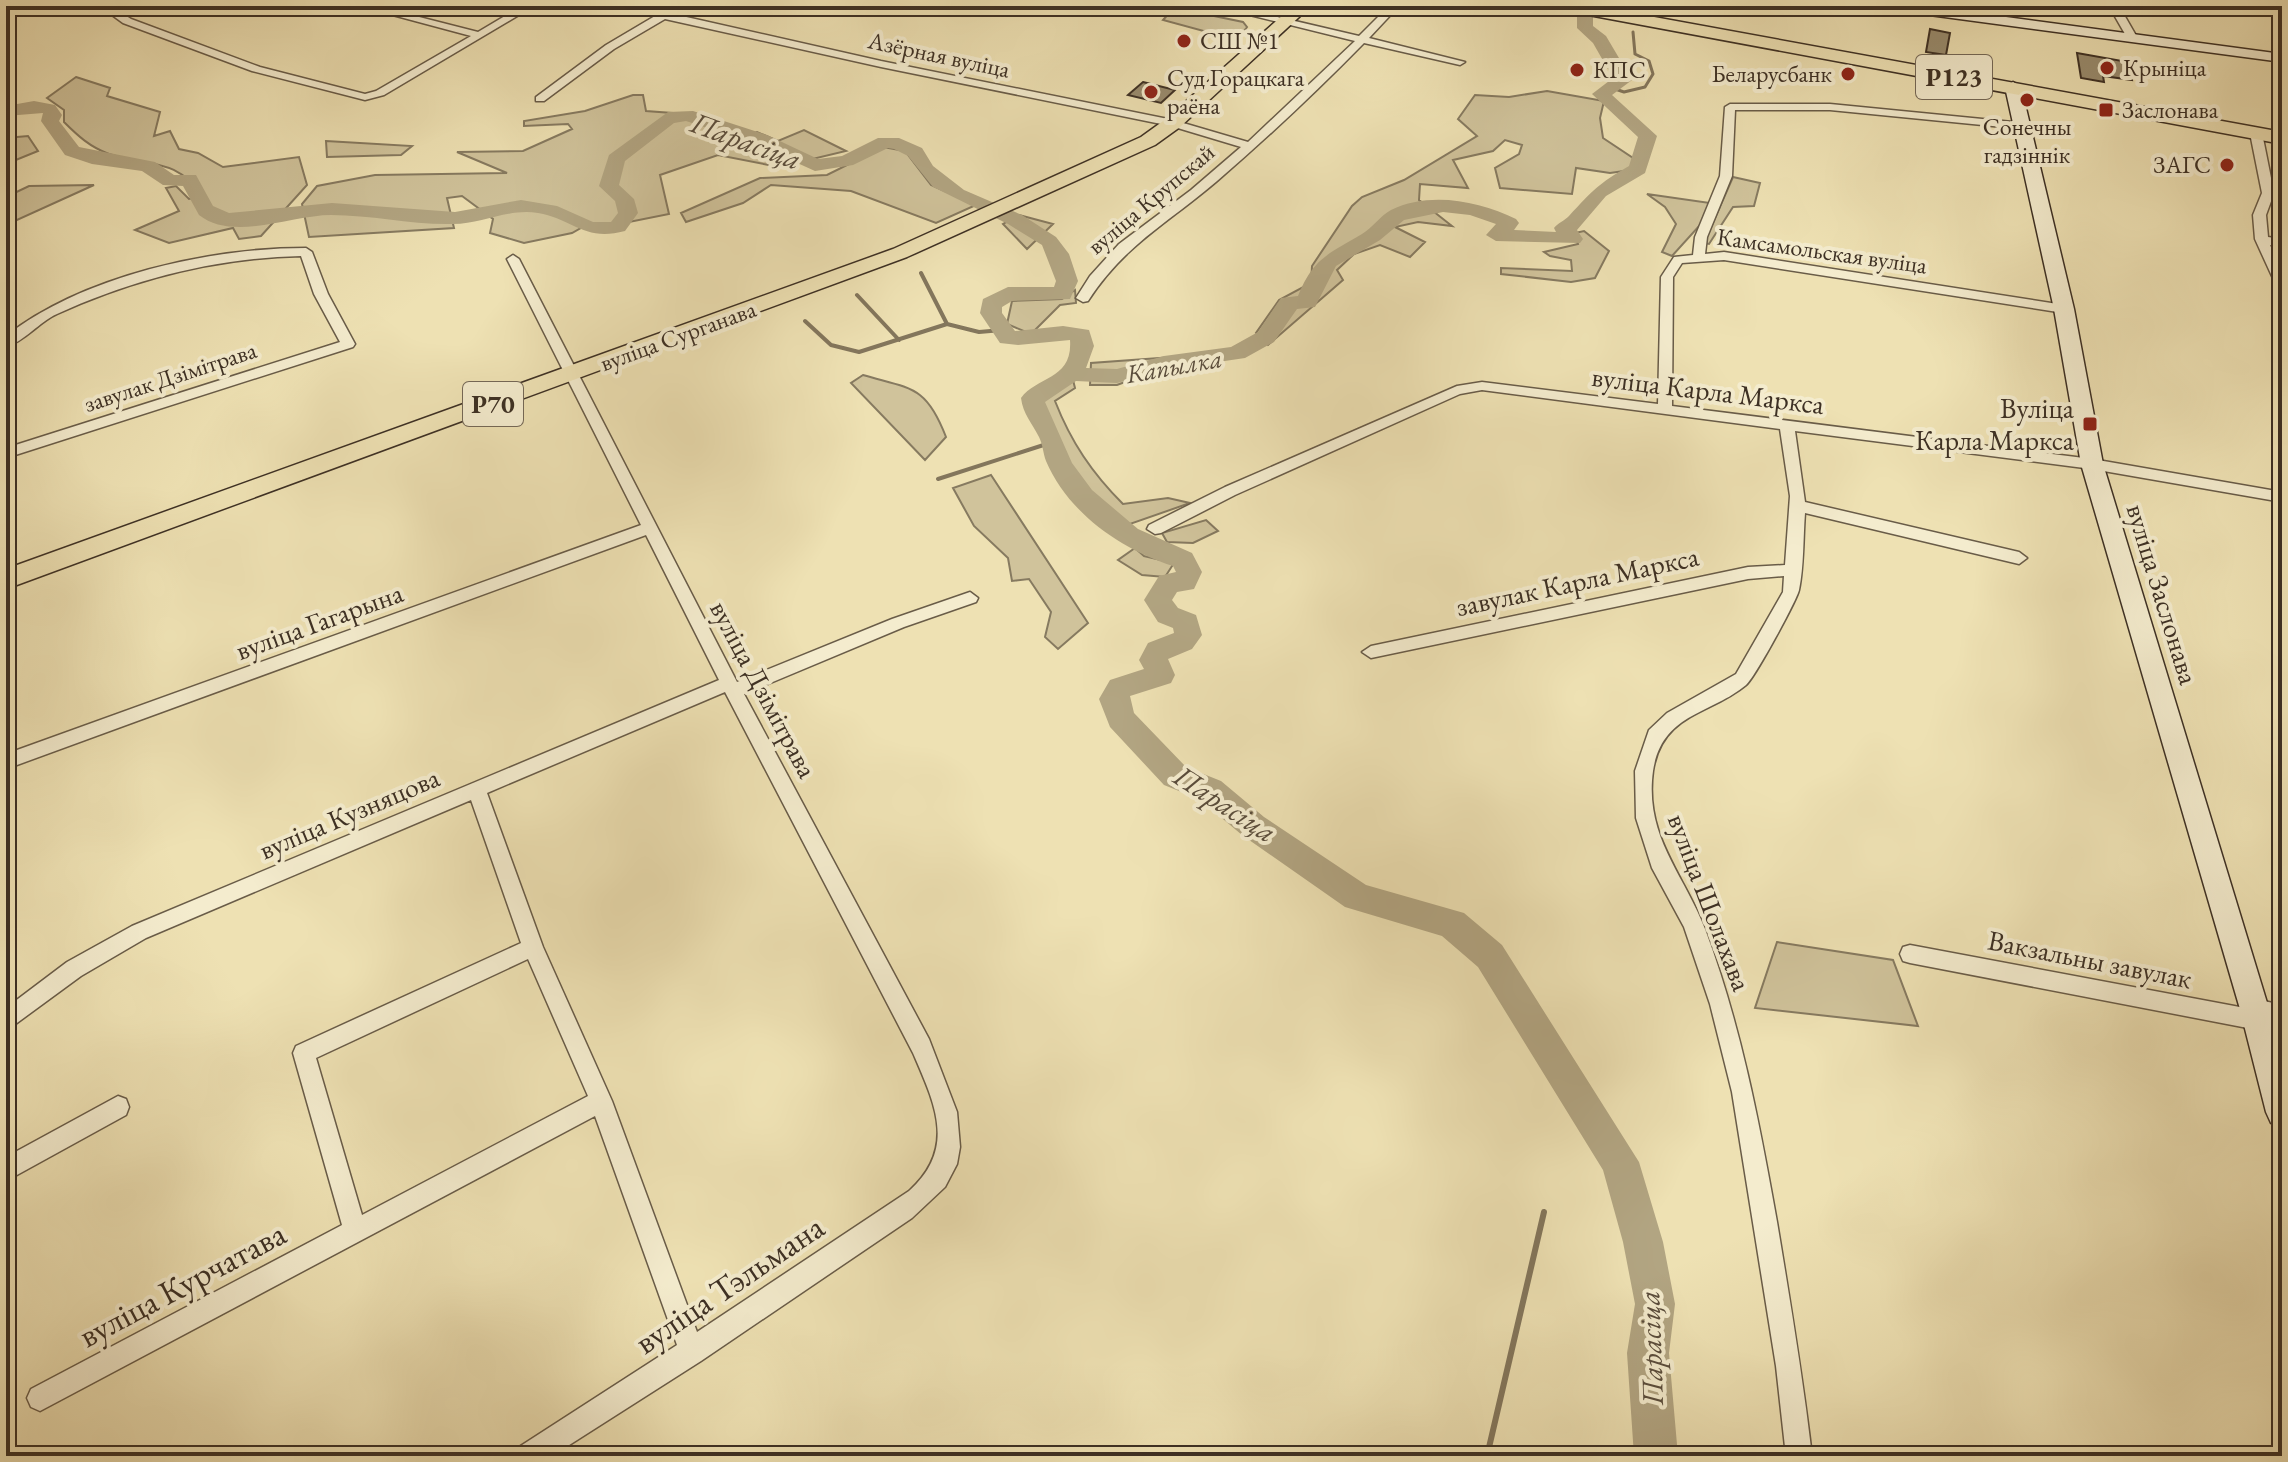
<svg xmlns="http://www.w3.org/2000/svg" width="2288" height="1462" viewBox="0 0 2288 1462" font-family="'EB Garamond',serif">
	<rect width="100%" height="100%" fill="#eee1b3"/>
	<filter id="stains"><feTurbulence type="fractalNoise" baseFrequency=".0025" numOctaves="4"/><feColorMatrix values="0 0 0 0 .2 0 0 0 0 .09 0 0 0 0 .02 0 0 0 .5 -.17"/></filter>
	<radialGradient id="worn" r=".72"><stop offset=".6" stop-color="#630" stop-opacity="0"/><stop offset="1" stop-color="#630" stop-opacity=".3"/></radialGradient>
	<path fill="#d0c39b" stroke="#867a60" stroke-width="2" d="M1185 10 1243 22 1247 27 1242 34 1222 36 1163 20 1171 11Z
		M76 77 110 88 107 96 160 112 154 136 170 131 179 149 198 153 223 167 299 157 307 185 261 236 239 239 233 228 169 243 135 230 179 211 166 188 176 186 189 199 201 196C179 158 147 166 109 154 90 147 78 136 64 122V110L47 98Z
		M1547 91 1604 101 1600 118 1603 138 1633 158 1631 170 1610 173 1576 168 1572 194 1500 188 1495 168 1519 154 1522 145 1505 140 1493 151 1453 160 1468 188 1420 184 1419 200 1452 226 1418 222 1395 227 1425 242 1410 257 1380 245 1354 254 1337 270 1343 280 1268 345 1256 333 1279 300 1311 283 1312 266 1352 206 1362 197 1404 180 1477 136 1458 119 1475 95 1509 97Z
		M633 95H643L646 111 700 115 735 140 757 132 778 141 804 130 846 151 779 167 718 155 660 175 669 214 604 227 588 224 572 233 524 243 490 233 493 219 462 196 447 198 454 228 309 237 302 204 317 186 375 175 507 173 457 152 523 151 572 129 568 124 524 126V121L585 111Z
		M28 136 38 151 6 164V138Z
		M326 141 412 146 401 155 327 157Z
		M883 147 905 151 931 185 976 205 936 223 851 191 771 185 743 203 686 222 681 213 760 178 827 175Z
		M1733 177 1760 183 1754 206 1733 207 1709 244 1704 243Z
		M94 185 6 225V197L29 186Z
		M1647 194 1710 203 1701 224 1672 256 1662 252 1676 224 1665 207Z
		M1019 215 1053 224 1027 249 1003 224Z
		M1584 231 1609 251 1595 278 1571 282 1501 274V268L1572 271 1571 260 1550 256 1544 252 1578 244 1575 233Z
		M1075 290 1076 303 1060 305 1031 334 1007 324 1012 301 1062 299Z
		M1214 354 1217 365 1144 375 1117 385H1090L1091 363Z
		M863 375C911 389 926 385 946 437L925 460 851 383Z
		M1073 380 1075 388 1055 401C1071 442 1092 473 1123 504L1168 498 1190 503 1130 524 1098 506 1070 465 1056 435 1038 413 1037 399 1055 393Z
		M991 475 1088 623 1058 649 1045 637 1051 612 1029 579 1012 581 1008 558 974 526 953 488Z
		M1206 520 1218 531 1193 543 1167 542 1162 533Z
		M1135 548 1144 556 1174 563 1165 577 1142 575 1118 560Z
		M1777 942 1893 960 1918 1026 1755 1008Z"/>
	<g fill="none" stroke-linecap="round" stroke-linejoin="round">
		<path stroke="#83765c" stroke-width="3" d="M1612 88 1624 92 1645 87 1653 74 1649 61 1635 54 1633 32"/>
		<path stroke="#83765c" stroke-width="4" d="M921 273 947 324
			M857 295 899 340
			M805 321 831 345 859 352 947 324 979 332 1002 330
			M938 479 1053 442"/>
		<path stroke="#83765c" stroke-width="6" d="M1487 1456 1544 1212"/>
		<path fill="#b2a582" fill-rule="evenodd" d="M1577 6H1593V26L1606 36 1632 80 1612 95 1657 136 1645 173 1606 196 1577 230 1583 239 1580 243 1496 241 1486 235 1496 224 1470 215 1443 212 1404 220 1380 240 1336 266 1315 307 1297 309 1274 342 1245 358 1164 370 1117 383 1076 381 1045 402 1072 463 1092 490 1138 529 1192 553 1202 572 1194 589 1177 592 1172 600 1178 608 1196 615 1202 635 1192 649 1168 659 1175 675 1171 683 1130 696 1134 713 1186 767 1221 781 1264 817 1366 885 1464 913 1502 945 1639 1162 1663 1242 1675 1304 1669 1353 1678 1456H1634L1627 1353 1635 1304 1623 1242 1603 1170 1478 967 1442 936 1345 907 1242 835 1199 799 1164 785 1110 727 1099 699 1110 680 1144 669 1139 660 1148 643 1174 633 1173 628 1158 622 1144 600 1159 576 1176 572 1173 566C1122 550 1068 513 1046 461 1043 453 1043 445 1039 437 1032 423 1023 414 1021 398 1037 376 1073 380 1070 340L1018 345 1000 343 980 313 983 299 1008 287H1054L1056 281 1042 245 1008 224 933 187 908 156 894 149 888 148 853 165 815 171 753 143 686 121 674 123 625 161 619 185 634 199 638 213 625 231C584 242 573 219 538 213 509 208 482 224 453 224 412 225 372 215 331 215 292 215 233 242 199 215L183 186 163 185 142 171 92 164 65 155 41 121 43 113 6 116V106L34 101 55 105 62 115 59 121 79 147 155 162 174 175H196L213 206 229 213 332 203 455 212 521 200 557 206 593 222H611L618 213 615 201 599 186 609 155 668 112 693 111 767 135 818 159 842 156 878 138H899L922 148 933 166 964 190 1022 215 1056 237 1069 254 1078 281 1070 299 1012 301 1002 307V313L1015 331 1063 326 1089 330 1094 346 1086 368 1117 369 1164 356 1231 347 1258 332 1281 298 1298 296C1314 257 1329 254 1362 234 1373 227 1380 216 1391 210 1430 191 1479 201 1516 219L1519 223 1514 230 1556 232 1554 228C1558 223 1564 221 1569 216 1593 190 1598 184 1629 166L1638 137 1592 94 1613 78 1593 43 1577 28Z"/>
	</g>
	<path fill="#998c6e" stroke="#3d3024" stroke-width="2" d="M1930 29 1950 33 1946 55 1926 52Z
		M2077 53 2128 62 2132 80 2103 76 2104 82 2081 78Z
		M1143 82 1175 90 1161 103 1128 95Z"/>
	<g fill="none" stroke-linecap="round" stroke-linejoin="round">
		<defs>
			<path id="street" d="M10 6H24L6 14V8Z
				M96 6H119L120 12 131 19 260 67 365 94 376 91 471 36 359 6H376L478 32 522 6H534L384 95 365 100 252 71 123 23 112 15 110 10Z
				M617 6H635L663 12 673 6H685L673 14 881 61 1173 120 1248 142 1355 41 1213 6H1231L1359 36 1389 6H1399L1369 38 1465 62 1460 65 1364 43C1317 91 1268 137 1217 181 1168 223 1124 245 1088 301L1083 302 1076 298 1090 276 1119 244 1191 190 1241 147 1171 126 881 67 665 19 614 49 544 101H536V97L606 45 655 16Z
				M2109 6H2119L2138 39 2137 41H2129Z
				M1830 104 2023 123 2029 126 2023 129 1830 110H1735L1732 176 1707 237 1705 254 1724 252 2064 305 2071 309 2064 313 1724 260 1682 263 1673 277 1672 406 2092 459 2282 492V502L2092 469 1795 431 1805 502 2019 552 2027 558 2019 564 1805 513C1803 539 1804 566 1799 590 1797 600 1754 679 1746 685 1710 715 1662 713 1653 771 1644 836 1684 874 1705 929 1741 1026 1759 1121 1777 1222 1790 1300 1803 1378 1812 1456H1786L1776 1366 1732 1092 1710 1004 1684 927 1652 868 1636 818 1635 771 1649 730 1667 713 1736 674 1783 592 1784 576 1748 579 1371 658 1362 652 1371 646 1748 567 1785 565 1790 496 1780 429 1482 390 1460 394 1235 495 1161 533 1155 534 1147 529 1149 525 1225 487 1457 386 1482 382 1658 404 1661 277 1674 257 1693 255 1695 237 1720 176 1725 107 1730 104Z
				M2256 130 2262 133 2274 193 2266 215 2268 237 2282 239V247L2270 245 2282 272V289L2276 285 2255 239 2253 215 2262 193 2250 133Z
				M306 248 312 252 328 294 355 344 353 347 6 458V448L340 342 314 294 301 256C216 258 134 279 57 314 39 322 25 341 6 347V336C83 276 209 248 306 248Z
				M513 255 519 259 737 682 892 619 970 592 978 598 976 602 904 627 744 694 929 1039 957 1112 960 1147 957 1164 945 1187 912 1218 701 1361 552 1456H515L519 1447 677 1345 595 1116 40 1411 31 1407 27 1398 31 1389 342 1225 293 1053 296 1046 521 943 471 800 146 938 81 976 6 1031V1008L67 962 132 926 719 680 646 535 6 769V754L641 525 507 259ZM725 692 913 1053C935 1104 957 1148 909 1191L697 1332 612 1101 543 947 487 793ZM528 959 588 1096 362 1215 316 1058Z
				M1910 945 2245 1008 2248 1002 2255 999 2282 1005V1025L2268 1022 2266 1027 2258 1030 1910 963 1903 961 1900 954 1903 947Z
				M118 1096 126 1099 129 1107 126 1115 6 1181V1157Z"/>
			<path id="secondary" d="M1885 6H1924L2282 54V62L1892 10Z
				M2013 82 2021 87 2074 309 2103 464 2282 1052V1128L2271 1123 2266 1112 2240 1009 2081 464 2054 309 2005 87Z"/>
			<path id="primary" d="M1293 6H1311L1180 127 1155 145 907 257 6 589V569L893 249 1141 137 1166 119Z
				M1559 6H1594L2282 132V144L1567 11Z"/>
		</defs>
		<use href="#street" stroke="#695c48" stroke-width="3"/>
		<use href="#secondary" stroke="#3d3024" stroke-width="3"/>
		<use href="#primary" stroke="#3d3024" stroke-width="3"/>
		<use href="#street" fill="#f4ecce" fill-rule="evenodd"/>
		<use href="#secondary" fill="#f4ecce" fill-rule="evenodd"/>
		<use href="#primary" fill="#eee1b3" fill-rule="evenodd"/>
	</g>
	<g fill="#8f2418" stroke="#f4ecce" stroke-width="3">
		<circle cx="1184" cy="41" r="8"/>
		<circle cx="2107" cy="68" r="8"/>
		<circle cx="1577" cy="70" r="8"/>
		<circle cx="1848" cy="74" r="8"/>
		<circle cx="1151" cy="92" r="8"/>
		<circle cx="2027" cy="100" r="8"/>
		<rect x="2098" y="102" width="16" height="16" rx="4"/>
		<circle cx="2227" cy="165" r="8"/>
		<rect x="2082" y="416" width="16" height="16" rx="4"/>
	</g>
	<g text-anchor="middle" stroke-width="8" stroke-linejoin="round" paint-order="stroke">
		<g font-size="24" fill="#3d3024" stroke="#f4ecce" text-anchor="start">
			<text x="1200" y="49">СШ №1</text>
			<text x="2123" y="76">Крыніца</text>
			<text x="1593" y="78">КПС</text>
			<text x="1832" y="82" text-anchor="end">Беларусбанк</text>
			<text x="1167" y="86">Суд Горацкага<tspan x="1167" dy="28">раёна</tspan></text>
			<text x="2122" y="118">Заслонава</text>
			<text x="2027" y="135" text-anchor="middle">Сонечны<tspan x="2027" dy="28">гадзіннік</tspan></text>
			<text x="2211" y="173" text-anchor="end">ЗАГС</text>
		</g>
		<g font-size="24" fill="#3d3024" stroke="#f4ecce">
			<text transform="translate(939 55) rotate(12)" y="8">Азёрная вуліца</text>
			<text transform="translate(1151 199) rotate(-40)" y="8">вуліца Крупскай</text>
			<text transform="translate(1822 251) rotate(8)" y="8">Камсамольская вуліца</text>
			<text transform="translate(678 336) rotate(-20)" y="8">вуліца Сурганава</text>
			<text transform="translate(170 377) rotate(-18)" y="8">завулак Дзімітрава</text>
		</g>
		<g fill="#f4ecce" stroke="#746857" stroke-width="2">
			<rect x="1916" y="55" width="76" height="44" rx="6"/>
			<rect x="463" y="382" width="60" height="44" rx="6"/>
		</g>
		<g font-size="26" font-weight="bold" fill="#3d3024">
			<text x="1954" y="86">Р123</text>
			<text x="493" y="413">Р70</text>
		</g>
		<g font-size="26" font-style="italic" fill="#5a4d3c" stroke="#f4ecce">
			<text transform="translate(1174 366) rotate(-10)" y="9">Капылка</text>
		</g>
		<g font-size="28" fill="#3d3024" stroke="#f4ecce">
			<text transform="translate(1708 390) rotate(7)" y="10">вуліца Карла Маркса</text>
			<text transform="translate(1577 581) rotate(-12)" y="10">завулак Карла Маркса</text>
			<text transform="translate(2163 594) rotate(73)" y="10">вуліца Заслонава</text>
			<text transform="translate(319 621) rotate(-20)" y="10">вуліца Гагарына</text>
			<text transform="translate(764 689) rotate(62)" y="10">вуліца Дзімітрава</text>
			<text transform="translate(349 813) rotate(-23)" y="10">вуліца Кузняцова</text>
			<text transform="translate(1710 902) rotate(69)" y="10">вуліца Шолахава</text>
			<text transform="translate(2090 959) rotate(11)" y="10">Вакзальны завулак</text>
		</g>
		<g font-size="28" fill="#3d3024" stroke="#f4ecce" text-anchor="end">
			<text x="2074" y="418">Вуліца<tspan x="2074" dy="32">Карла Маркса</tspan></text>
		</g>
		<g font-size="30" font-style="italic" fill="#5a4d3c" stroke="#f4ecce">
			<text transform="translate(746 141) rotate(20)" y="10">Парасіца</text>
			<text transform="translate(1225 804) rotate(33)" y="10">Парасіца</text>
			<text transform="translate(1651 1348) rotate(-92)" y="10">Парасіца</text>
		</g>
		<g font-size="34" fill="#3d3024" stroke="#f4ecce">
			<text transform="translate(182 1284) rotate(-28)" y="12">вуліца Курчатава</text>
			<text transform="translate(729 1284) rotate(-34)" y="12">вуліца Тэльмана</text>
		</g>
	</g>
	<rect width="2288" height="1462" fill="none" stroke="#eee1b3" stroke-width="32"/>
	<rect x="8" y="8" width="2272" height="1446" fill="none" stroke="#3d3024" stroke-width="4"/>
	<rect x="16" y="16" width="2256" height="1430" fill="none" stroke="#3d3024" stroke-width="2"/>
	<rect width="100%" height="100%" filter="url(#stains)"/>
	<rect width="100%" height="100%" fill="url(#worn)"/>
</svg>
